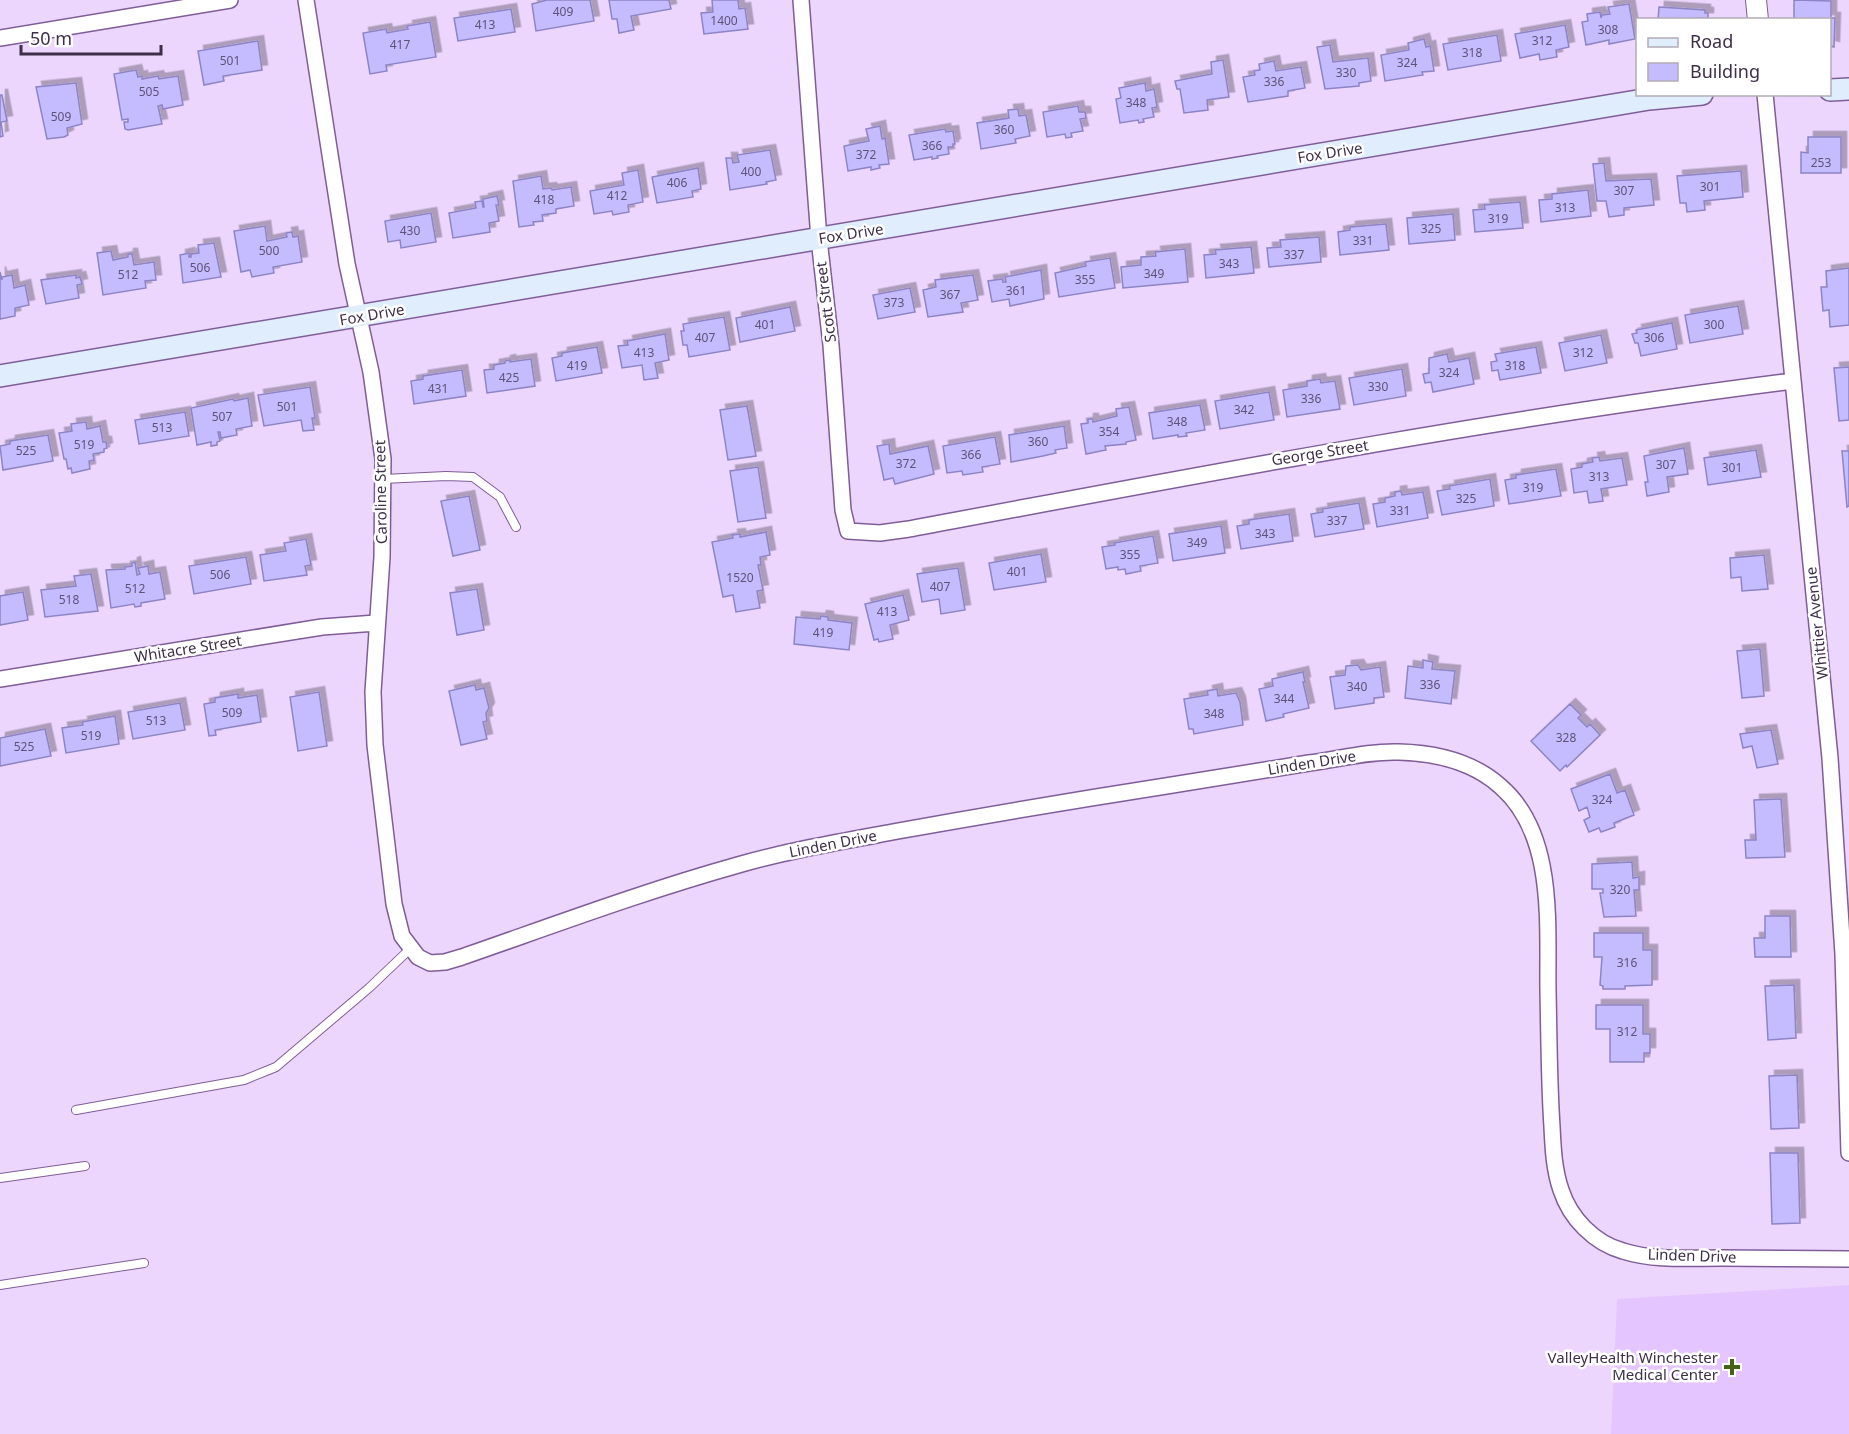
<svg xmlns="http://www.w3.org/2000/svg" width="1849" height="1434" viewBox="0 0 1849 1434" font-family="'Noto Sans',sans-serif">
	<defs>
		<filter id="shadow"><feDropShadow dx="5.5" dy="-5.5" stdDeviation="0" flood-color="#0004"/></filter>
	</defs>
	<rect width="100%" height="100%" fill="#ecd6fe"/>
	<path fill="#e5c5ff" d="M1849 1285V1434H1611L1617 1299Z"/>
	<path fill="#c4bcff" stroke="#8d84c5" stroke-width="1.5" filter="url(#shadow)" d="M547 0H590L594 21 536 31 532 4Z
		M609 0H669L671 9 631 16 634 30 619 33 617 19H612Z
		M712 0H738L739 9 745 8 748 29 704 34 701 13 713 12Z
		M1794 0 1831 1V18H1835L1834 47 1830 46V20H1794Z
		M1629 4 1635 39 1609 44V40L1586 45 1582 22 1588 21 1587 14 1600 12 1601 18 1602 15 1610 14 1608 7Z
		M1659 7 1705 10V13H1708V18L1658 20Z
		M511 9 515 32 458 41 454 18Z
		M430 22 436 57 386 65 387 71 370 74 363 33 386 29 387 33 408 29 407 26Z
		M1565 25 1569 47 1556 50 1557 57 1540 60 1539 54 1520 58 1515 34Z
		M1497 35 1501 61 1448 70 1443 44Z
		M1424 39 1426 47 1430 46 1434 71 1422 72 1423 75 1385 81 1381 55 1409 50 1408 43Z
		M258 41 262 70 223 76 224 81 204 85 198 51Z
		M1330 45 1333 62 1368 58 1371 81 1359 83V86L1325 89 1317 47Z
		M1223 60 1229 97 1207 100 1208 110 1184 113 1180 89H1177L1175 81 1212 74 1211 62Z
		M1274 61 1276 71 1301 67 1305 88 1288 91V96L1248 102 1243 77 1255 75 1254 71 1260 70 1259 64Z
		M136 70 138 77 142 76V79L158 76 159 79 178 76 183 105 163 109 162 105 158 106 162 124 128 130 125 129 124 122H128V119L122 120 114 74Z
		M76 83 82 124 67 128 68 135 64 137 47 139 36 87Z
		M1145 83 1146 91 1154 89 1157 107 1152 108 1154 117 1143 119 1144 122 1139 123 1138 120 1120 123 1116 99 1121 98 1119 88Z
		M0 95H2L7 121 1 122 3 136 0 137Z
		M1078 106 1079 112H1085L1086 118 1080 119 1083 131 1071 133 1072 137 1066 138 1065 134 1047 137 1043 112Z
		M1018 109 1019 116 1026 115 1030 136 1015 139 1016 143 981 149 977 123 1009 118 1008 110Z
		M880 126 882 139 885 138 889 164 879 165 880 168 871 170V167L848 171 844 146 869 141 866 129Z
		M945 129 946 132 953 131 955 144H953V147H948L949 154 937 156 938 158 932 159V157L914 160 909 135Z
		M1808 137H1841V173H1801V152L1808 153Z
		M770 150 776 180 766 182 767 184 730 190 726 158H732L733 163 739 162 737 155Z
		M1604 163 1606 181 1651 179 1654 205 1624 208V215L1609 217 1606 201H1597L1593 164Z
		M698 168 701 189 692 191 693 197 657 203 652 177Z
		M638 170 643 202 628 205 629 212 613 215 612 211 594 214 590 191 624 185 622 173Z
		M1741 171 1743 197 1704 201 1705 210 1687 212 1686 203H1680L1677 176Z
		M541 176 543 189 551 188 552 190 571 187 574 206 556 209V213L542 215 543 221 533 222 534 225 519 227 513 181Z
		M1588 190 1591 216 1541 222 1539 200 1552 199V194Z
		M497 196 499 205H496L499 221 489 223 490 232 453 238 449 213 476 208 475 202 482 201 483 207H484L483 199Z
		M1520 202 1523 228 1475 232 1473 210 1485 209 1484 205Z
		M431 213 436 242 401 248 400 240 388 242 385 221Z
		M1453 214 1455 240 1409 244 1407 218Z
		M1386 224 1389 250 1340 255 1338 232 1350 230V227Z
		M265 226 267 241 287 237 286 233 292 232 293 237 298 236 302 262 273 267 274 273 252 277 250 270 241 272 234 231Z
		M1319 237 1321 262 1269 267 1267 248 1281 247 1280 240Z
		M214 243 221 277 183 283 180 255 189 253V257H191V254L199 253 198 245Z
		M1251 247 1254 273 1206 278 1204 255 1216 254 1215 250Z
		M1185 249 1188 282 1123 288 1121 267 1141 265V257L1156 256 1155 252Z
		M111 251 113 260 128 257V254H132L134 265 154 262 156 280 145 281 146 288 103 295 97 253Z
		M1110 258 1115 288 1059 297 1055 273 1086 266 1085 262Z
		M1849 268V325L1830 327 1829 310 1823 311 1821 287H1827L1826 271Z
		M1041 270 1044 299 1010 306 1009 299 992 302 988 281 1002 279 1003 282H1006L1005 277Z
		M0 272 2 280V277L12 275 14 288 25 285 29 305 15 308V316L0 319Z
		M76 275V278L80 277 82 284 77 285 79 298 46 304 41 280Z
		M973 275 978 300 961 303 963 312 928 317 923 290 936 287 935 280Z
		M910 288 915 312 878 319 873 295Z
		M1738 306 1743 334 1690 343 1685 315Z
		M790 307 795 331 740 342 736 318Z
		M724 317 730 350 689 357 687 345H683L681 331H684L683 324Z
		M1672 323 1677 349 1641 356 1638 343H1635L1632 334 1637 333 1636 330Z
		M665 334 669 360 655 363 658 378 644 380 642 365 622 368 618 346 628 345 627 341Z
		M1601 335 1607 363 1565 371 1559 343Z
		M597 347 602 373 556 381 552 358 562 356V353Z
		M1536 347 1541 373 1500 380 1498 370 1492 371 1491 362 1497 361 1495 354Z
		M1447 354 1449 362 1469 358 1474 384 1433 392 1431 382 1425 383 1423 374 1429 373V358Z
		M531 359 535 386 487 393 484 370 494 369V365L505 363V361L510 360V362Z
		M1849 367V420L1839 421 1834 368Z
		M1402 369 1406 396 1354 405 1349 378Z
		M462 370 466 396 414 404 411 381 423 379V376Z
		M1320 379 1321 383 1335 381 1340 409 1287 417 1283 390 1307 386V381Z
		M310 387 315 418H312L314 430 303 431 301 420 264 426 258 395Z
		M1269 392 1274 420 1220 429 1215 401Z
		M248 398 252 426 236 429 237 435 221 438 220 432H218L220 441 217 442V445L211 446V442L197 445 191 408 233 399 234 401Z
		M1200 405 1205 430 1186 433 1187 436 1178 437V435L1153 439 1149 413Z
		M747 406 756 456 728 460 720 410Z
		M1129 407 1136 440 1126 442V444L1105 446 1106 450 1086 454 1081 424 1088 423V419H1093V422L1117 416 1116 409Z
		M185 412 189 436 139 444 135 420Z
		M86 422 87 429 100 426 103 442H106L107 448 104 449V452L93 454 94 460 89 461 90 469 72 473 71 468 68 469 66 459H64L59 433 72 431 71 424Z
		M1064 426 1067 448 1055 450 1056 453 1043 456 1011 462 1009 435Z
		M48 435 53 461 3 470 0 446 10 444V441Z
		M995 437 1000 464 982 467 983 472 963 475 962 471 947 473 943 446Z
		M889 444 890 454 928 446 934 474 895 484 893 478 884 480 877 446Z
		M1684 448 1688 474 1667 477 1669 492 1647 496 1645 482H1648L1644 456Z
		M1756 450 1761 477 1708 485 1704 458Z
		M1842 451H1849V506L1847 507Z
		M1599 457 1600 461 1622 458 1627 485 1601 489 1603 501 1589 503 1587 491 1574 493 1571 469 1582 467V464L1593 462 1592 458Z
		M758 467 766 518 738 522 730 471Z
		M1556 469 1561 496 1509 504 1505 480 1516 478V475Z
		M1490 479 1494 506 1442 515 1437 491 1450 489 1449 486Z
		M1401 491 1402 495 1423 492 1428 518 1377 527 1373 504 1385 502V498L1395 496V492Z
		M469 496 480 550 453 556 441 501Z
		M1359 503 1364 529 1315 537 1311 514 1323 512 1322 509Z
		M1289 514 1293 541 1241 549 1237 526 1249 524V520Z
		M1221 526 1225 553 1173 561 1169 534Z
		M766 532 770 555 760 557 761 565H758L763 590 757 591 760 608 736 612 733 595 723 597 712 542 733 538 732 535 740 534V537Z
		M1153 536 1158 563 1140 566 1141 571 1126 574 1125 569 1118 570V567L1106 569 1102 547 1115 545 1114 543Z
		M306 539 311 565 305 566 307 575 264 581 260 555 286 551 284 543Z
		M1041 554 1046 582 994 590 989 563Z
		M1764 555 1768 589 1742 591 1741 577 1731 578 1730 558Z
		M246 557 251 584 194 594 189 566Z
		M135 562 137 575 140 574 138 568 148 566 149 574 160 572 165 599 141 603V606L135 607 134 604 111 608 106 570 125 569V567L132 566V563Z
		M958 568 965 610 941 614 939 599 922 602 917 574Z
		M91 574 98 611 45 617 41 590 76 586 74 576Z
		M477 589 484 630 457 635 450 593Z
		M23 592 28 620 0 625V596Z
		M903 595 909 620 890 625 893 639 879 642 878 639 874 640 865 604Z
		M821 616 828 617V620L852 623 849 650 794 644 796 617 820 619Z
		M1760 649 1764 696 1742 698 1737 651Z
		M1423 660 1433 662 1432 669 1455 671 1451 704 1405 698 1408 666 1423 668Z
		M1358 665 1361 670 1380 667 1384 697 1374 698V703L1335 709 1330 677 1345 675 1346 666Z
		M1303 672 1305 682H1303L1309 708 1283 714 1284 717 1266 721 1259 689 1273 686 1272 679Z
		M475 685 476 690 484 688 489 708 486 713 487 721 483 722 487 739 461 745 449 691Z
		M1217 689 1218 696 1236 693 1240 702 1243 725 1194 734 1193 729H1189L1184 699 1208 695 1207 691Z
		M319 692 327 746 298 751 290 697Z
		M238 694V698L257 695 261 722 215 730 216 735 209 736 204 704 215 702V698Z
		M180 703 185 730 133 739 128 712Z
		M1570 704 1581 715 1578 718 1587 727 1590 724 1600 735 1567 767 1566 765 1560 771 1531 741Z
		M115 716 119 744 66 753 62 728 83 725 82 722Z
		M45 729 51 756 0 766V738Z
		M1771 730 1778 764 1757 768 1752 746 1743 748 1740 734Z
		M1610 774 1617 793 1625 790 1634 815 1614 823 1615 827 1601 832 1599 828 1589 832 1584 820 1590 817 1587 807 1579 811 1571 789Z
		M1781 799 1785 857 1746 858 1745 840H1756L1754 800Z
		M1632 862 1633 878 1639 877V890H1634L1636 916 1604 917 1600 893H1603V889H1592V864Z
		M1765 916H1790L1791 957H1755L1754 938H1765Z
		M1594 933H1643V950H1652V985L1625 986V989H1603V986L1600 985 1602 957H1594Z
		M1794 985 1796 1038 1768 1040 1765 986Z
		M1596 1005H1643V1034H1650V1053H1644V1062H1610V1029H1596Z
		M1797 1075 1799 1128 1771 1129 1769 1076Z
		M1770 1153H1798L1800 1223 1772 1224Z"/>
	<g fill="none" stroke-linecap="round" stroke-linejoin="round">
		<defs>
			<path id="service" d="M383 479 446 476 473 477 500 497 516 527
				M76 1110 244 1080 276 1067 369 988 410 949
				M0 1178 85 1166
				M0 1285 144 1263"/>
			<path id="minor" d="M306 0 347 264 371 372 383 459 382 557 373 692 375 745 394 904 402 936 418 957 430 963 445 962 462 957C554 925 645 891 738 865 790 850 844 841 898 831 987 815 1076 800 1166 786 1214 778 1262 771 1309 763 1339 759 1369 751 1399 752 1436 753 1472 761 1500 786 1556 834 1547 924 1548 991 1549 1037 1549 1082 1552 1127 1553 1148 1554 1170 1561 1190 1570 1218 1594 1243 1623 1251 1655 1261 1689 1258 1722 1258 1764 1258 1807 1259 1849 1259
				M801 0 819 239 831 345 843 510 848 531 880 533 909 529C1203 474 1497 418 1793 381
				M0 38 230 0
				M1765 94 1830 758 1843 954 1849 1153
				M0 679 322 627 376 623"/>
			<path id="tertiary" d="M1756 0 1758 20"/>
			<path id="secondary" d="M1830 90 1849 89
				M0 376 1649 99 1702 94"/>
		</defs>
		<use href="#service" stroke="#7f5d98" stroke-width="10"/>
		<use href="#minor" stroke="#7f5d98" stroke-width="18"/>
		<use href="#tertiary" stroke="#7f5d98" stroke-width="22"/>
		<use href="#secondary" stroke="#7f5d98" stroke-width="24"/>
		<use href="#service" stroke="#fff" stroke-width="8"/>
		<use href="#minor" stroke="#fff" stroke-width="15"/>
		<use href="#tertiary" stroke="#fff" stroke-width="20"/>
		<use href="#secondary" stroke="#dfedfc" stroke-width="21"/>
	</g>
	<path fill="#446317" stroke="#fff" stroke-width="2" d="M1729 1358h6v6h6v6h-6v6h-6v-6h-6v-6h6z"/>
	<g text-anchor="middle" stroke-width="5" stroke-linejoin="round" paint-order="stroke">
		<g font-size="12" fill="#605276">
			<text x="563" y="16">409</text>
			<text x="724" y="25">1400</text>
			<text x="485" y="29">413</text>
			<text x="1608" y="34">308</text>
			<text x="1542" y="45">312</text>
			<text x="400" y="49">417</text>
			<text x="1472" y="57">318</text>
			<text x="230" y="65">501</text>
			<text x="1407" y="67">324</text>
			<text x="1346" y="77">330</text>
			<text x="1274" y="86">336</text>
			<text x="149" y="96">505</text>
			<text x="1136" y="107">348</text>
			<text x="61" y="121">509</text>
			<text x="1004" y="134">360</text>
			<text x="932" y="150">366</text>
			<text x="866" y="159">372</text>
			<text x="1821" y="167">253</text>
			<text x="751" y="176">400</text>
			<text x="677" y="187">406</text>
			<text x="1710" y="191">301</text>
			<text x="1624" y="195">307</text>
			<text x="617" y="200">412</text>
			<text x="544" y="204">418</text>
			<text x="1565" y="212">313</text>
			<text x="1498" y="223">319</text>
			<text x="1431" y="233">325</text>
			<text x="410" y="235">430</text>
			<text x="1363" y="245">331</text>
			<text x="269" y="255">500</text>
			<text x="1294" y="259">337</text>
			<text x="1229" y="268">343</text>
			<text x="200" y="272">506</text>
			<text x="1154" y="278">349</text>
			<text x="128" y="279">512</text>
			<text x="1085" y="284">355</text>
			<text x="1016" y="295">361</text>
			<text x="950" y="299">367</text>
			<text x="894" y="307">373</text>
			<text x="765" y="329">401</text>
			<text x="1714" y="329">300</text>
			<text x="705" y="342">407</text>
			<text x="1654" y="342">306</text>
			<text x="644" y="357">413</text>
			<text x="1583" y="357">312</text>
			<text x="577" y="370">419</text>
			<text x="1515" y="370">318</text>
			<text x="1449" y="377">324</text>
			<text x="509" y="382">425</text>
			<text x="1378" y="391">330</text>
			<text x="438" y="393">431</text>
			<text x="1311" y="403">336</text>
			<text x="287" y="411">501</text>
			<text x="1244" y="414">342</text>
			<text x="222" y="421">507</text>
			<text x="1177" y="426">348</text>
			<text x="162" y="432">513</text>
			<text x="1109" y="436">354</text>
			<text x="1038" y="446">360</text>
			<text x="84" y="449">519</text>
			<text x="26" y="455">525</text>
			<text x="971" y="459">366</text>
			<text x="906" y="468">372</text>
			<text x="1666" y="469">307</text>
			<text x="1732" y="472">301</text>
			<text x="1599" y="481">313</text>
			<text x="1533" y="492">319</text>
			<text x="1466" y="503">325</text>
			<text x="1400" y="515">331</text>
			<text x="1337" y="525">337</text>
			<text x="1265" y="538">343</text>
			<text x="1197" y="547">349</text>
			<text x="1130" y="559">355</text>
			<text x="1017" y="576">401</text>
			<text x="220" y="579">506</text>
			<text x="740" y="582">1520</text>
			<text x="940" y="591">407</text>
			<text x="135" y="593">512</text>
			<text x="69" y="604">518</text>
			<text x="887" y="616">413</text>
			<text x="823" y="637">419</text>
			<text x="1430" y="689">336</text>
			<text x="1357" y="691">340</text>
			<text x="1284" y="703">344</text>
			<text x="232" y="717">509</text>
			<text x="1214" y="718">348</text>
			<text x="156" y="725">513</text>
			<text x="91" y="740">519</text>
			<text x="1566" y="742">328</text>
			<text x="24" y="751">525</text>
			<text x="1602" y="804">324</text>
			<text x="1620" y="894">320</text>
			<text x="1627" y="967">316</text>
			<text x="1627" y="1036">312</text>
		</g>
		<g font-size="15" fill="#3e2f49" stroke="#fff">
			<text transform="translate(1330 153) rotate(-9)" y="5">Fox Drive</text>
			<text transform="translate(851 234) rotate(-9)" y="5">Fox Drive</text>
			<text transform="translate(826 302) rotate(-97)" y="5">Scott Street</text>
			<text transform="translate(372 315) rotate(-10)" y="5">Fox Drive</text>
			<text transform="translate(1320 453) rotate(-9)" y="5">George Street</text>
			<text transform="translate(381 492) rotate(-91)" y="5">Caroline Street</text>
			<text transform="translate(1817 623) rotate(-96)" y="5">Whittier Avenue</text>
			<text transform="translate(188 649) rotate(-9)" y="5">Whitacre Street</text>
			<text transform="translate(1312 763) rotate(-9)" y="5">Linden Drive</text>
			<text transform="translate(833 844) rotate(-11)" y="5">Linden Drive</text>
			<text transform="translate(1692 1256) rotate(2)" y="5">Linden Drive</text>
		</g>
		<g font-size="15" fill="#3e2f49" stroke="#fff" text-anchor="end">
			<text x="1718" y="1363">ValleyHealth Winchester<tspan x="1718" dy="17">Medical Center</tspan></text>
		</g>
	</g>
	<rect x="1636" y="18" width="195" height="78" fill="#ffffff" stroke="#b2acb6" stroke-width="1.5"/>
	<rect x="1648" y="38" width="30" height="9" fill="#dfedfc" stroke="#b2acb6" stroke-width="1.5"/>
	<text x="1690" y="48" font-size="18" fill="#3e2f49">Road</text>
	<rect x="1648" y="63" width="30" height="18" fill="#c4bcff" stroke="#b2acb6" stroke-width="1.5"/>
	<text x="1690" y="78" font-size="18" fill="#3e2f49">Building</text>
	<path d="M21 45v9h140v-9" fill="none" stroke="#3e2f49" stroke-width="3"/>
	<text x="30" y="45" font-size="18" fill="#3e2f49" stroke="#ffffff" stroke-width="4.5" paint-order="stroke">50 m</text>
</svg>
